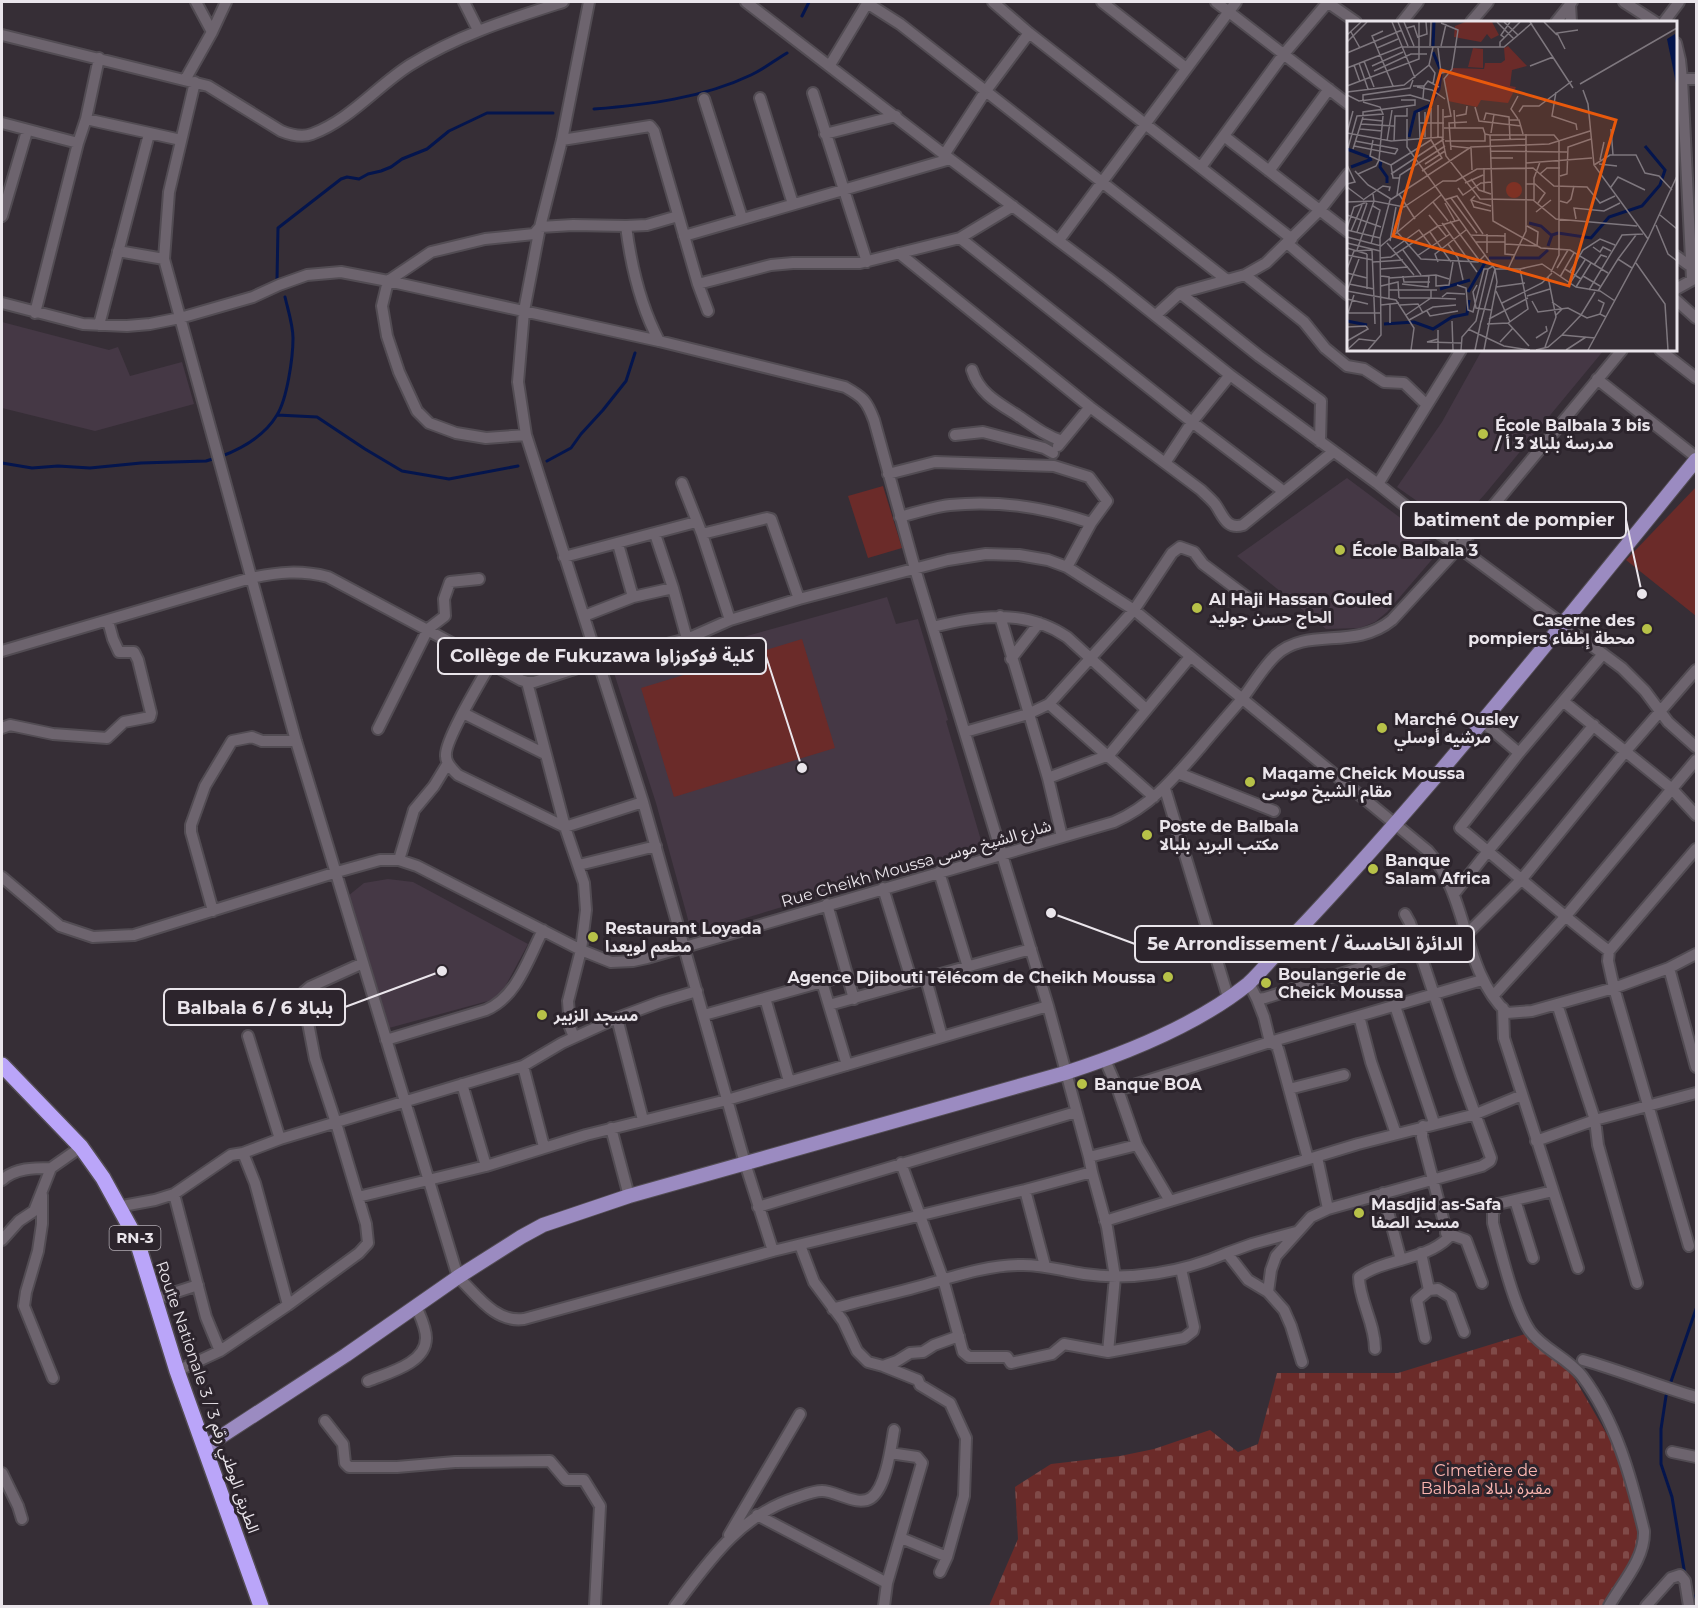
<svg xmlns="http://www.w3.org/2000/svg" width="1698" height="1608" viewBox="0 0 1698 1608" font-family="Montserrat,'Noto Sans Arabic',sans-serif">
	<defs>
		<pattern id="cemetery-stones" width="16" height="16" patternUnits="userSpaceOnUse" patternTransform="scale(1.5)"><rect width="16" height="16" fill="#6b2b29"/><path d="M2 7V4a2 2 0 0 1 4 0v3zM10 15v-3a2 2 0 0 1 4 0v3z" fill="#804a48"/></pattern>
	</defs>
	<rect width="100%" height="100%" fill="#362e36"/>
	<path fill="#453845" d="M2 322 109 350 118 347 130 376 182 362 194 404 95 431 2 408Z
		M1482 350H1604L1485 494 1459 523 1451 525 1397 487 1442 422Z
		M1347 478 1434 543 1435 556 1387 612 1375 622 1360 628 1326 629 1237 556Z
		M887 597 896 624 918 619 948 720 946 721 983 847 692 934 656 803 614 673Z
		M388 879 413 882 528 944 499 998 389 1028 348 896 364 883Z"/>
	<path fill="url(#cemetery-stones)" d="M1525 1334 1557 1348 1619 1455 1640 1524 1630 1572 1607 1606H989L1018 1539 1015 1487 1051 1464 1120 1456 1154 1449 1210 1430 1238 1452 1258 1444 1277 1373H1398Z"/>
	<path fill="#6b2b29" d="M883 486 902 548 868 558 848 496Z
		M1696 487V616L1626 560Z
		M802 639 835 748 674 797 641 688Z"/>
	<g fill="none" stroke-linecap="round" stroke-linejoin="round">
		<path stroke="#04154d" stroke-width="3" d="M802 16 809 2
			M594 109C646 105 703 98 751 75 764 69 775 60 787 53
			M277 280 278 228 341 179 347 177 359 179 368 174 381 171 391 167 402 159 427 149 449 131 487 113H553
			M277 415 317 417 365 449 402 471 449 479 518 466
			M222 456C243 448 265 435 277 415 287 399 293 358 293 338 293 325 288 310 285 297
			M547 461 571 448 581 434 603 410 626 381 635 353
			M2 463 32 468 58 466 90 468 141 463 206 461 216 458
			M1685 1575 1672 1497 1661 1464V1429L1666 1396 1696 1309
			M1691 1592 1696 1600"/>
		<defs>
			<path id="minor" d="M196 2 212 32
				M464 2 478 30
				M589 2 562 140 540 227 524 311 518 382 526 435 643 802 745 1163 773 1251
				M746 2 950 159 1108 278 1230 375 1378 484 1438 532 1622 668 1645 691 1668 722 1696 747
				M993 2 1029 33 1292 239
				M1102 2 1186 68
				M1216 2 1348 104
				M1327 2 1356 22
				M1624 2 1655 22
				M867 3 900 24 1227 280
				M1570 4 1571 22
				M1402 22 1418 2
				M1471 22 1488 2
				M1556 22 1572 2
				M1664 22 1679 2
				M2 35 208 86 281 131C291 135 302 138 312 134 350 120 377 86 410 65 458 35 510 19 563 2
				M1676 43 1680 60 1682 79 1692 279
				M830 65 868 2
				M1682 79H1696
				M185 80 212 32 226 2
				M195 82 169 192 164 259 296 741 458 1277C477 1295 495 1323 524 1319L773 1251 1025 1190 1092 1172 1089 1157
				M813 93 867 262
				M760 98 793 204
				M704 99 742 218
				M86 119 181 140
				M2 123 78 143
				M825 134 896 116
				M1224 136 1348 232
				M562 140 650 126 654 131 698 284 708 311
				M944 155 985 92 1029 33
				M1201 167 1283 55 1328 2
				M1269 171 1329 89
				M2 216 27 131
				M626 226C631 266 640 305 659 341
				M684 236 950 159
				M960 238 1192 422 1283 491
				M1059 240 1236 2
				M1287 243 1348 295
				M118 251 164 259
				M899 253 1090 407 1201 490C1206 495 1211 499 1215 504 1223 515 1226 530 1243 525L1333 452
				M1676 256 1690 266
				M1245 275 1304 322 1325 348 1347 366 1364 369 1384 382 1404 383 1427 405
				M698 284 771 265 793 263H860L960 238 1013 206
				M1676 289 1696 278
				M1180 293 1259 356 1321 401 1320 442
				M1676 300 1696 318
				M2 303 83 324 127 326 150 324 180 318 253 297 279 285 307 275 341 272 388 281 659 341 845 387C863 397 867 401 874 420L915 569 1048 1006 1089 1157 1137 1145 1170 1201 1358 1144 1476 1114 1522 1095
				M35 313 78 143 86 119 99 58
				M1156 315 1180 293 1245 275 1266 263 1320 210 1348 174
				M99 325 149 134
				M1660 350 1696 378
				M972 370C979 393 998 403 1017 415 1032 425 1044 435 1062 441
				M1597 379 1696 457
				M526 435 486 438 456 433 429 423 417 411 399 372 387 336 382 306 388 281 431 252 485 239 534 234 540 227 573 225 626 226 647 225 678 216
				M955 435 983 432 1044 448 1053 453
				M1058 446 1090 407
				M1165 463 1192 422 1230 375
				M888 474 935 462 1054 466 1089 477 1107 501 1091 523
				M682 483 702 534 730 620
				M1378 484 1461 350
				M900 517C917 512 933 507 950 505 997 500 1047 508 1091 523L1067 567
				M655 534 673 588 687 639
				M702 534 767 518 771 519 799 599
				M618 544 633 597
				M564 557 696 522
				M584 616 633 597 673 588
				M1000 616 1048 778 1062 837
				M933 627C979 615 1026 609 1067 637L1146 709
				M2 651 251 578C278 572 301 570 328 577L521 680 527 682H534L599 661 687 639 730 620 799 599 948 560 986 554 1019 555 1048 560 1067 567 1134 610 1428 851C1470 897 1461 969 1507 1013L1532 1011 1614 988 1669 968 1696 954
				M1603 654 1519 753 1460 828C1510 869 1558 912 1609 951
				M1011 659 1039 623
				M491 663C482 679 444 741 446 756 446 764 453 770 458 775L565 827 643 802
				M527 682 565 827 584 883 586 910 581 950 568 1001 570 1027 574 1037
				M1564 702 1672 789 1696 815
				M1049 704 1154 797
				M463 713 545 754
				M1483 722 1519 753
				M2 728 10 725 53 734 107 738 124 722 150 717 151 713 138 660 134 652H119L113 639 108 621
				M378 729 428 629 445 616 444 599 450 582 479 579
				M965 732 1028 714 1049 704 1134 610 1172 553 1180 547 1194 552 1203 564 1247 597
				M1178 773 1274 811
				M1048 778 1109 755 1190 657
				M1165 789 1228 997
				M399 860 414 810 434 786 448 763
				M579 865 656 846
				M939 872 968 967
				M2 877 60 926 93 937 134 935 337 872 380 860H399L417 866 581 950 611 962 633 961 647 958 1114 822C1151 806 1174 778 1200 748 1214 731 1228 715 1242 699 1253 685 1263 667 1276 655 1308 626 1354 651 1392 620L1459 547 1622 350
				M883 888 912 982
				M1454 894 1488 851 1594 725
				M827 904 854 999
				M213 911 191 832V825L205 786 232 741 252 737 262 741H296
				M1466 935 1521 880 1625 752 1696 670
				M1669 968 1696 1067
				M926 979 942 1037
				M822 982 847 1065
				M1249 983 1257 999 1265 998 1419 949
				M1493 996 1565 917 1696 760
				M765 998 789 1081
				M1257 999 1264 1017 1270 1042 1277 1046 1279 1052 1308 1159
				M1557 1004 1595 1120 1598 1145 1637 1283
				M829 1005 1031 949
				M1395 1006 1434 1123
				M1503 1008 1504 1038 1578 1268
				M704 1015 847 975
				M1359 1016 1371 1062 1396 1134
				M617 1018 643 1120
				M248 1036 280 1139
				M386 1040 486 1010C517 997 528 959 543 930
				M1105 1060 1118 1090
				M523 1066 544 1147
				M462 1084 486 1166
				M1289 1089 1344 1075
				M611 1128 629 1196
				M1536 1141 1595 1120 1696 1093
				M1137 1145 1118 1090 1270 1042 1482 980
				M243 1153 255 1183 288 1305
				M901 1163 943 1279 963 1352 969 1357H1007L1011 1363 1052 1354 1064 1344 1108 1352 1184 1338 1193 1331 1194 1327 1181 1269
				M1092 1172 1107 1227 1115 1277 1108 1352
				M2 1180C15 1168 34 1168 51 1168
				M1025 1190 1045 1266
				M1553 1191 1498 1204 1493 1213V1223C1501 1252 1514 1308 1530 1331 1543 1349 1568 1358 1582 1376 1616 1421 1631 1477 1644 1531 1645 1559 1622 1583 1609 1606
				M1383 1193 1401 1260
				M174 1194 206 1317 220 1351
				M42 1195V1224L38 1251 26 1292 24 1306 53 1378
				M358 1197 486 1166 586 1135 727 1100 1048 1006
				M1515 1200 1533 1258
				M117 1207 155 1200 174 1194 231 1155 243 1153 280 1139 523 1066 562 1043 617 1018 660 1002 697 991
				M758 1207 1076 1112
				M1328 1209 1482 1166 1490 1161 1491 1158 1461 1075 1410 923 1405 914
				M1105 1221 1170 1201
				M1446 1233 1466 1240 1482 1283
				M2 1240 19 1221 34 1211 51 1168 81 1147
				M800 1245 814 1282 843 1321 857 1351 868 1362 883 1366 897 1361 910 1353 923 1352 934 1345 959 1336
				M1689 1246 1614 988 1608 961 1609 951 1696 849
				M1227 1253 1252 1244 1296 1232
				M1421 1253 1429 1290 1438 1289 1451 1297 1464 1332
				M1268 1292 1271 1270 1276 1256 1311 1217 1328 1209 1317 1157
				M155 1299 198 1285
				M833 1309C861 1300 889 1295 917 1287 950 1278 986 1265 1020 1265 1042 1264 1062 1271 1084 1274 1132 1281 1183 1272 1227 1253L1248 1280 1268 1292 1284 1310 1291 1326 1302 1362
				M1425 1338 1417 1300 1429 1290
				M1375 1349C1375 1323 1359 1300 1359 1277 1385 1258 1424 1261 1448 1238L1422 1137 1423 1126
				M1583 1360C1622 1371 1658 1386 1696 1397
				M883 1366 918 1380 920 1385 950 1403 966 1438 964 1496 947 1557 940 1572
				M177 1371 220 1351 288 1305 359 1253 368 1243 366 1224 336 1123 315 1059 303 997 304 992 310 987 363 963
				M368 1381C387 1373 426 1364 426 1338 426 1327 420 1316 416 1306
				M325 1421 343 1444 345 1463 349 1467H397L455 1462 550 1461 566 1480H584L600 1506 595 1606
				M1672 1452 1696 1457
				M2 1473 18 1506 22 1519
				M757 1515 887 1583
				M729 1535 800 1414
				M901 1538 947 1557
				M675 1606C709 1561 739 1516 795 1498 804 1495 813 1491 822 1491 837 1491 857 1507 871 1498 886 1488 891 1447 894 1430
				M884 1606 887 1583 922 1463 917 1457 890 1453
				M1646 1606 1671 1578 1680 1575 1685 1581 1689 1606"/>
			<path id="major" d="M205 1447 346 1355 458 1277 521 1237 543 1225 629 1196 1065 1073C1127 1053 1197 1025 1248 984 1261 972 1273 957 1285 944 1315 914 1343 882 1371 851 1484 724 1589 591 1696 460"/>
			<path id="highway" d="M2 1065 81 1147 103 1178 136 1238 177 1371 261 1606"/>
		</defs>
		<use href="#minor" stroke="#524c53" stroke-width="14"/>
		<use href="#major" stroke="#524c53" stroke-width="16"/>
		<use href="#highway" stroke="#524c53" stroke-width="18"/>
		<use href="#minor" stroke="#6d646e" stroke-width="10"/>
		<use href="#major" stroke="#9b8bc1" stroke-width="14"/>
		<use href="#highway" stroke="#baa5f9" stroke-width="15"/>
	</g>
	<g fill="#b7c148" stroke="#2c242c" stroke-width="2">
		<circle cx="1483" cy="434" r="6"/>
		<circle cx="1340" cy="550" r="6"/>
		<circle cx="1197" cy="608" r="6"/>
		<circle cx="1647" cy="629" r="6"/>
		<circle cx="1382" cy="728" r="6"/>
		<circle cx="1250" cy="782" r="6"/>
		<circle cx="1147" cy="835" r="6"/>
		<circle cx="1373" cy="869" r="6"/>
		<circle cx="593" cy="937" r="6"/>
		<circle cx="1168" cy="977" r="6"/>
		<circle cx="1266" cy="983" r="6"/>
		<circle cx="542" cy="1015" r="6"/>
		<circle cx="1082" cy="1084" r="6"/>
		<circle cx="1359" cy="1213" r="6"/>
	</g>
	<g text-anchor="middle" stroke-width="6" stroke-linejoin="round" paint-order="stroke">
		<rect fill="#2c242c" stroke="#b1abb2" stroke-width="1.5" x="109.5" y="1226" width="51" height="24" rx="4.5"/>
		<g font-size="15" font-weight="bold" fill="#eae5eb">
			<text x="135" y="1243">RN-3</text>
		</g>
		<g font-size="16" font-weight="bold" fill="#eae5eb" stroke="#2c242c" text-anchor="start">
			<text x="1495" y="431">École Balbala 3 bis<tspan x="1495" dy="18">/ مدرسة بلبالا 3 أ</tspan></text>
			<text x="1352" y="556">École Balbala 3</text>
			<text x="1209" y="605">Al Haji Hassan Gouled<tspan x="1209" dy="18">الحاج حسن جوليد</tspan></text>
			<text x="1635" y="626" text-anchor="end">Caserne des<tspan x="1635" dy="18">pompiers محطة إطفاء</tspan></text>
			<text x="1394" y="725">Marché Ousley<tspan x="1394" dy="18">مرشيه أوسلي</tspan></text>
			<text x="1262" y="779">Maqame Cheick Moussa<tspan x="1262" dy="18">مقام الشيخ موسى</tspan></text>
			<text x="1159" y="832">Poste de Balbala<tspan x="1159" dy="18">مكتب البريد بلبالا</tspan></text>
			<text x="1385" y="866">Banque<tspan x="1385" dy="18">Salam Africa</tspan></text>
			<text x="605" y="934">Restaurant Loyada<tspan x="605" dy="18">مطعم لويعدا</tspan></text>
			<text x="1278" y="980">Boulangerie de<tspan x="1278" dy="18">Cheick Moussa</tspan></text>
			<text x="1156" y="983" text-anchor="end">Agence Djibouti Télécom de Cheikh Moussa</text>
			<text x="554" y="1021">مسجد الزبير</text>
			<text x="1094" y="1090">Banque BOA</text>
			<text x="1371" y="1210">Masdjid as-Safa<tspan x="1371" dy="18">مسجد الصفا</tspan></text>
		</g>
		<g font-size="16" fill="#eae5eb" stroke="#2c242c">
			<text transform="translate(916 863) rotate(-16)" y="6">Rue Cheikh Moussa شارع الشيخ موسى</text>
			<text transform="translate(208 1397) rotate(71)" y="6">Route Nationale 3 / الطريق الوطني رقم 3</text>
		</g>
		<g font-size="16" fill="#fbb5b0" stroke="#2c242c">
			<text x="1486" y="1476">Cimetière de<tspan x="1486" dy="18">Balbala مقبرة بلبالا</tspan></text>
		</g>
	</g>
	<g transform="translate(1347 21)">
		<rect width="330" height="330" fill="#362e36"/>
		<path d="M118 1H145L152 14 144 18 140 13 134 21 107 16 108 5Z" fill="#6b2b29"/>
		<path d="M161 25 180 45 165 49 163 65 169 66 161 82 134 79 130 86 101 80 97 59 106 47 137 48 138 42H154L158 39 157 27Z" fill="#6b2b29"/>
		<path d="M126 27 136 28V47L121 46ZM159 169a8 8 0 1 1 16 0a8 8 0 1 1-16 0Z" fill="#6b2b29"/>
		<path d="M328 13 330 23V67L320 18Z" fill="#04154d"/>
		<path fill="none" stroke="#04154d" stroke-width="3" d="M86 25 87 1M86 31 93 48M62 116 68 91 83 84 92 68 94 53M0 128 24 137M34 140 33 146 40 156V162M4 146 25 138M182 202 194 205 204 214M201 225 205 214 211 212 244 217 262 196 295 185 313 164 318 149 298 125M142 237H164M168 237H192L201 229M93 268 123 259M121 271 139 240M0 300 20 304M37 303 67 301 86 308 105 296 120 293 122 279"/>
		<path fill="none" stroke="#7e777e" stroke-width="1.5" d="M45 1 68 57M51 1 61 25M57 1 67 25M150 1 167 18M157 1 171 14M183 1 226 67M197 1 210 14M94 2 111 9 105 48 97 58 104 95 97 96M60 7 67 5 71 17M36 10 25 15 46 65M4 11 13 27M0 14 14 1M71 16 80 13 79 1M158 17 154 14 163 1M0 21 20 1M83 25 84 1M94 25 99 3M153 26V21L173 1M30 27 51 18M91 27 94 52 99 51M218 28 210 12 231 9M0 32 55 9M17 40 27 66M12 42 21 68M7 44 13 61M82 44 88 52 86 63M25 45 56 31M183 45 206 36M0 47 54 26H157L185 2M27 50 64 33H80M233 63 330 7M0 65 72 38V1M66 65H77L76 77M77 65 81 60 92 66M70 66 85 69 98 78M236 69 241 83 247 144 301 218 330 155M0 71 57 64 82 44 86 26M209 71 205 95 229 103 230 109M0 74 12 80 63 74 83 80M16 80V74L63 67 66 59M91 84V116M128 86 132 100 174 105M96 88V117M107 89 108 107M72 91 73 117M172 91 176 85H192L225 60M16 95V91L68 84V79H54M36 95 32 139 44 144 46 157H52M109 95 119 93 120 85M16 98 36 100M60 98V126L148 248 150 261 137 329M171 98 164 88 171 75M137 99 139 92 162 96 163 119M162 99H172L176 113M72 102H97M14 103 47 105M97 107H136L138 113 143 114 146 200 194 227 223 229 261 252M13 108 35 110M264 108 266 134M0 112 44 120 95 116 99 135 133 178 186 179 209 198 290 205M0 112 6 90M144 112 147 93M143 114H207L212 120V234L204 251M78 116V91M143 119 179 118M8 120 51 128M40 120 45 89M47 120 48 95H60V87M98 120H138V113M7 125 48 133 51 128M103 125 122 127M1 127 10 95 36 93 33 86 16 81M124 127 125 149M6 128 16 96M104 129 102 102 120 101M143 130 220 131M143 137H166M253 139 257 121M179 142 245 137M78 143 98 130M252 143 270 145M0 144 8 161 0 163M44 144 84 119V87M247 144 263 134H289L298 152 312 155 325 169M8 150 21 164 44 178M75 150 95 137 84 119M11 153 29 145 32 139 23 135 26 119M44 153 97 118M193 153 200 147H213M213 155 220 153 221 126 244 118M124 158 132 169 144 173M118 162 136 154M179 163H188L198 172 191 182M0 166 16 178M264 166 271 156 298 169M111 167 116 174 134 162 144 161M137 172V147M52 173 68 198M50 174 53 154 98 125M128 175 124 179 144 185M104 177 130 212M16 179 36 165 43 166 42 170M97 179 110 175 136 213M124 179 127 186 144 190M187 179V157L193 141M213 180 220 182 224 178 227 165M0 181 27 180 26 173M86 181 101 200M98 182 108 200M55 186 50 211 74 238 131 241 138 234M189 191 204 179M0 194 34 206M82 194 99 215M313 194 330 208M229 198 227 187 257 190 273 182M103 200 132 239M95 202 130 251M309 204 321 233 330 240M0 207 7 186 20 181M0 209 33 217M4 210 15 184M10 211 20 182M83 211 104 241M158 212V233L168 234M140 213V232M123 214 158 215M0 216 34 225 94 174M43 220 49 186M128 221H158M0 222 33 230M40 222 67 254M24 223 33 189 26 185M101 223 111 237 116 259M158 223 190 225 191 211 180 205M246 226 253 231 256 226 264 230M0 227 20 233M46 228 72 209 85 226M10 229 27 180 57 186 96 160H109L130 148 186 147 207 165 240 166 253 182 268 175M56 229 74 254M7 230 25 229 28 303M0 234 26 239M70 235 103 213M33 237 44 236 91 205 112 199M271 238 289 214M26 241 56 239M91 241 88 233 119 209M289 242 318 283 321 329M247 244 254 234 260 236M210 247 221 229M0 248 7 230M34 248 61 246M161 248 179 210V113M218 248 234 258M223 251 236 229 253 218 268 224M0 252 20 257M89 254V265L102 264 106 241M34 255 42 256V277M56 255 57 261H83M236 255 253 265M213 256 227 232M42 257 89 254 102 258M223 262 238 239M2 263 27 268M55 263 81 266 82 254M110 264 119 267 121 289 126 291 137 248H141M130 264 126 271 129 287 144 289M34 265 51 261 52 277M149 266 178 262M229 266 244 242M20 268V233M42 269H90M242 269 275 214 296 213M0 270 49 279 67 307 64 329M0 270 12 238M149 270 163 301M251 270 271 238 285 247M180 275 203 268M95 276 100 272 118 273M52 277H84V269M0 278 21 283M251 279 257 282 253 293M185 280 191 291 221 287 240 297 253 293 259 296M205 281 215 288 209 294M155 282 195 262 205 252M34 284 52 282M53 284 71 283 76 292M80 290 83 295 111 290M0 292H34M1 292 7 274M59 294 84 277 109 278M142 298 181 277M62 299 86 286 109 284M105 300 106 329M134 301 148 248H173L195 243 229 266 253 270 268 280M43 302V283M161 302 182 325M140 303 161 302 181 288 173 248M0 306 19 305M121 308 157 325 183 329M91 309V329M215 314 248 317M189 317 200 310 199 305M91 318 80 321 114 322M0 320 21 308 19 305M153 321 166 307M198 326 209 296 201 256M0 329 12 318 29 320M21 329 34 314 33 217 43 179 124 126 202 123 243 110M114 329 115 316 129 300 141 248 146 245M128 329 134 300M189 329 201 326 215 314 234 294 248 271M219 329 239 316M241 329 301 218"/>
		<path fill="#e8590c" fill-opacity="0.15" stroke="#e8590c" stroke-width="3" d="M94 49 269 99 222 265 46 215Z"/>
		<rect width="330" height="330" fill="none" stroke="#eae5eb" stroke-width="3"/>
	</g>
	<path fill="none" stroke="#eae5eb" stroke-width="2" d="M1642 594L1626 520M802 768L766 656M1051 913L1135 944M442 971L345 1007"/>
	<g fill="#eae5eb" stroke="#2c242c" stroke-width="2">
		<circle cx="1642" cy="594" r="6"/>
		<circle cx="802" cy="768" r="6"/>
		<circle cx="1051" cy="913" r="6"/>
		<circle cx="442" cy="971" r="6"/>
	</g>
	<g fill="#2c242c" stroke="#eae5eb" stroke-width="2">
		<rect x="1401" y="502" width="225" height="36" rx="6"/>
		<rect x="438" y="638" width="328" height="36" rx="6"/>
		<rect x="1135" y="926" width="339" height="36" rx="6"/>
		<rect x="164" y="989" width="181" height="36" rx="6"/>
	</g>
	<g font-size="18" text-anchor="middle" font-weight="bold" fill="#eae5eb">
		<text x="1514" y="526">batiment de pompier</text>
		<text x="602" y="662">Collège de Fukuzawa كلية فوكوزاوا</text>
		<text x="1305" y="950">5e Arrondissement / الدائرة الخامسة</text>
		<text x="255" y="1014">Balbala 6 / بلبالا 6</text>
	</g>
	<rect width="1698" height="1608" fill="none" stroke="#eae5eb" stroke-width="6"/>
</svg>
